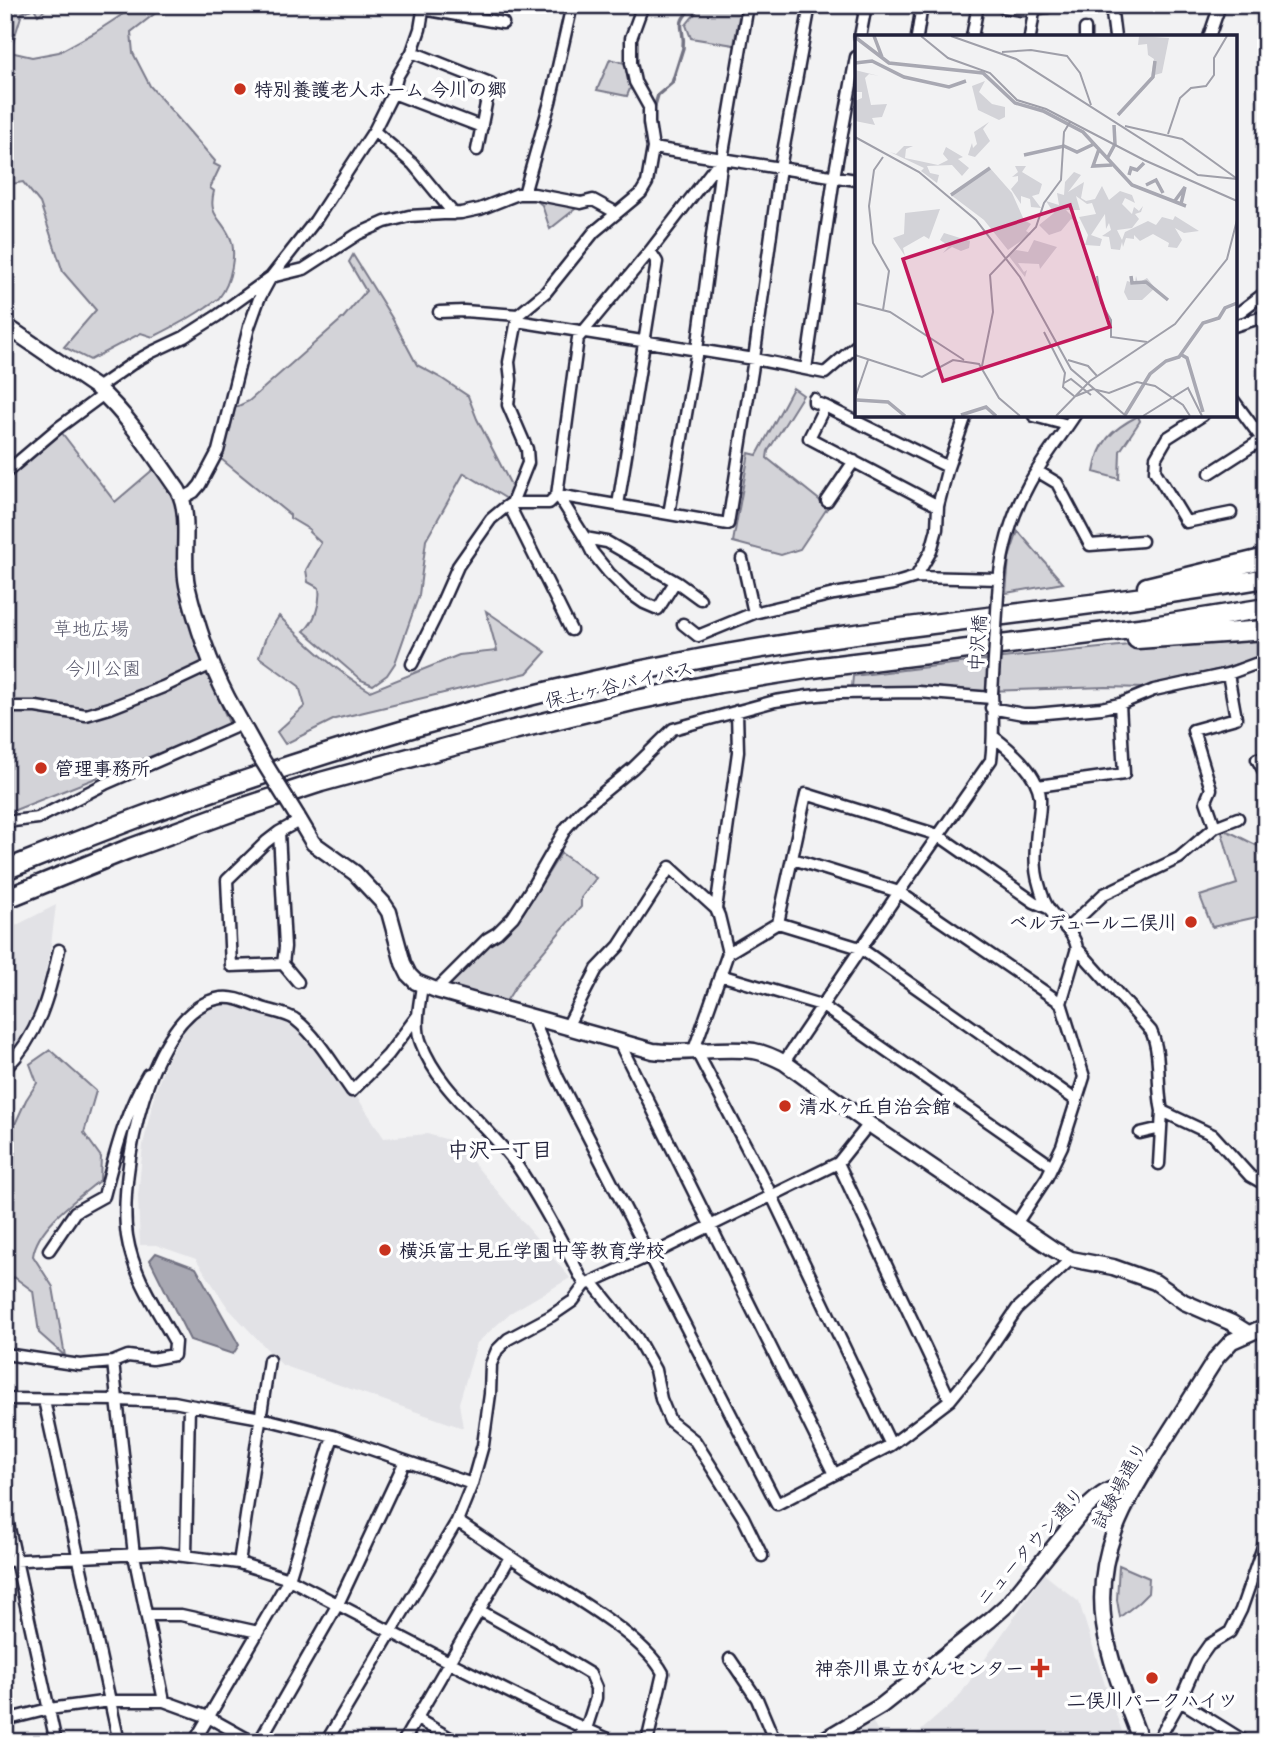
<svg xmlns="http://www.w3.org/2000/svg" width="1271" height="1747" viewBox="0 0 1271 1747" font-family="'Playpen Sans','Klee One',sans-serif">
	<rect width="100%" height="100%" fill="#f2f2f3"/>
	<filter id="ink" filterUnits="userSpaceOnUse"><feTurbulence type="fractalNoise" baseFrequency=".0143" numOctaves="2"/><feDisplacementMap in="SourceGraphic" scale="14" xChannelSelector="R" yChannelSelector="G"/><feConvolveMatrix kernelMatrix="1 2 1 2 8 2 1 2 1" color-interpolation-filters="sRGB"/></filter>
	<g filter="url(#ink)">
		<path fill="#e2e2e6" d="M56 905 50 952 35 1016 26 1036 5 1068V931Z
			M235 1002 290 1024 311 1041 350 1098 355 1094 384 1138 427 1134 456 1142 570 1278 510 1313 477 1343 459 1403 463 1428 282 1365 228 1308 196 1259 156 1245H140L138 1196 143 1145 155 1092 167 1060 188 1022 210 1005Z
			M1044 1574 1079 1602 1104 1682 1126 1742H908L958 1698Z
			M871 1719 882 1738 896 1742H833Z"/>
		<path fill="#d3d3d8" stroke="#7a7a8a" stroke-width="2" d="M5 5H51L38 15 34 8 22 13 10 52 32 57 59 52 94 33 137 5H166L131 32 133 53 150 86 215 161 214 164 220 167 210 188 214 191C208 215 219 216 229 235 238 251 231 283 219 298 216 301 210 304 206 307 189 319 171 328 153 337L141 333 90 360 64 347 96 310 63 272 40 203 23 182 5 185Z
			M702 5H741L734 45 691 38 686 25Z
			M610 59 628 64 632 84 627 96 597 90Z
			M536 200 579 206 550 229 542 205Z
			M353 255 392 318 417 365 441 378 468 396 477 419 513 489 511 498 507 499 464 473 426 540 419 595 395 663 387 675 373 685 361 680 304 631C315 622 321 602 319 588L308 582 306 570 321 543 309 532 310 530 290 518V515L221 459 220 456 230 410 249 401 343 318 366 291 349 262Z
			M793 388 803 395 768 451 767 458 828 507 800 549 781 555 733 542 749 453 757 455Z
			M1138 416 1140 421 1120 451 1119 479 1094 472C1099 442 1111 430 1138 416Z
			M62 433 115 502 156 467 174 495 179 514 177 560 182 596 205 667 230 725 5 814V482Z
			M1018 531 1063 583 1006 593 1009 558Z
			M486 611 546 652 527 673 335 719 285 744 277 732 305 706 299 686 259 657 266 637 279 616C307 644 336 671 370 691L459 655 497 651Z
			M1266 638V655L1221 669 1145 688 1106 687 986 691 852 687 853 676 1002 658 1158 642Z
			M1221 829C1236 833 1250 844 1266 849V915L1212 927 1200 896 1237 884Z
			M561 853 596 878 581 898V907L521 978 505 1003 448 986 488 945 499 939 522 915Z
			M50 1050 96 1091 84 1133 101 1157 100 1180C78 1198 37 1226 33 1256L53 1287 65 1356 39 1333 33 1291 14 1277 5 1283V1146L26 1100 37 1083 30 1064Z
			M1119 1565 1149 1578 1148 1593 1139 1602 1120 1617 1117 1600Z"/>
		<path fill="#a8a8b2" stroke="#727282" stroke-width="2" d="M156 1253 196 1268 239 1345 233 1354 190 1340 150 1260Z"/>
		<g fill="none" stroke-linecap="round" stroke-linejoin="round">
			<path stroke="#727282" stroke-width="3.5" d="M653 112 658 95 672 83 683 48C686 25 672 27 694 5"/>
			<defs>
				<path id="street" d="M1111 5 1115 37
					M423 9 503 23
					M1085 29V37
					M860 37 866 5
					M917 37 922 5
					M972 37 978 5
					M1030 37 1035 5
					M1209 37 1220 5
					M412 52 490 83 477 150
					M393 93 482 127
					M374 131 413 164 454 214
					M653 148 856 180
					M524 194 550 102 572 5
					M439 312 464 311 518 315
					M1234 313 1241 311 1266 292
					M517 321 754 359 825 373 856 346
					M1234 326 1266 316
					M806 369 834 177 856 57
					M97 388 136 361 152 352 184 337 217 316 271 277 315 221 375 129 393 93 397 77 412 52 420 29 424 5
					M814 399V402L825 406 809 438 938 506
					M1234 401 1262 439
					M825 406 948 467
					M1203 415 1167 438 1156 457 1155 471 1186 522 1231 513
					M1034 416 1068 425
					M1037 471 1057 483 1090 545 1142 541
					M5 473 58 428 104 394
					M1210 473 1266 437
					M557 495 728 524 754 359 780 168 810 5
					M558 495 585 538 592 552 609 573 627 591 644 603 658 609 675 582
					M183 498 194 492 200 485 218 451 249 327 259 299 271 277 304 269 358 234 385 222 409 216 461 213 480 209 518 194H534L581 203 593 200 617 213
					M827 501 854 461
					M512 503H549L557 495 578 338 650 251 721 159
					M509 505 571 630
					M618 505 657 262 650 251
					M669 514 697 350 722 159 748 5
					M585 538 607 542 678 583 700 599
					M742 559 754 613
					M916 577 931 551 937 529 938 506 948 467 966 415
					M998 595C1000 556 1010 518 1029 484 1042 460 1060 438 1075 415
					M683 624 698 636 754 613 834 594 893 584 916 577 999 579
					M412 664 435 618 458 566 491 519 503 509 512 503 528 463 527 449 508 405 511 380 509 362 518 315 546 292 594 232 641 193 647 183 653 148 649 123V107L635 82 631 63V38L643 5
					M5 707H36L86 715 110 708 163 687 212 664
					M991 708 1023 714H1035L1101 708 1120 704 1154 690 1228 674 1266 660
					M994 737C1011 750 1038 774 1040 797 1041 813 1036 829 1036 846 1035 858 1035 872 1039 884 1041 892 1044 902 1049 909 1058 923 1074 931 1077 948L1061 1003 1084 1077 1062 1146 1047 1177 1016 1224
					M1257 759 1266 775
					M1038 786 1124 774 1120 704
					M5 822 38 818 105 784 242 724
					M1215 827 1206 801 1211 789 1193 730 1236 718 1228 674
					M279 832 266 842 227 880 231 966 283 964
					M793 859 899 892 1061 1003
					M716 909 738 752 737 711
					M778 923 860 948 1077 1101
					M1067 929 1104 894 1179 858 1215 827 1238 818
					M1077 948 1151 1031C1162 1055 1156 1085 1162 1111L1213 1135 1250 1176 1266 1185
					M728 953 778 923 806 794 938 835 1034 902 1048 908
					M720 975 821 1005 1052 1166
					M298 982 283 964 285 947 279 832 299 821
					M422 985C420 1003 414 1025 421 1043 439 1091 486 1123 516 1164 542 1202 563 1244 585 1285
					M436 990 487 939 497 933 513 917 531 889 566 828 582 810 633 768 673 729 775 701 808 696 839 693 918 692 992 698
					M532 1017 558 1078 777 1504 891 1445 950 1400 980 1363 1017 1309 1071 1259
					M567 1027 597 969 619 946 670 867 716 909 719 916 728 953 695 1047 697 1052 772 1196 891 1445
					M619 1042 834 1474
					M784 1062 899 892 991 760C994 738 993 716 992 693
					M5 1069C39 1035 49 996 59 950
					M1140 1133 1161 1128
					M838 1163 950 1400
					M1159 1164 1162 1111
					M1259 1181 1266 1170
					M49 1250 75 1212 104 1196C115 1154 125 1112 148 1074
					M592 1282 637 1338 655 1370 661 1399 670 1421 695 1441 743 1517 762 1556
					M5 1354 80 1365 113 1362 128 1356 152 1359 174 1355 175 1342C156 1308 133 1275 127 1236 118 1177 148 1009 221 998 235 996 248 1003 262 1008 271 1011 289 1014 296 1020 318 1037 336 1069 352 1091L388 1055 418 1015
					M113 1362 134 1555 164 1701
					M5 1399 117 1400 174 1402 189 1405 261 1418 333 1436 472 1484
					M44 1400 119 1742
					M5 1510 56 1742
					M457 1521C482 1538 508 1555 533 1572 569 1594 644 1637 663 1673L647 1742
					M186 1556 189 1405
					M5 1561 160 1553 239 1563 289 1579 449 1662 555 1715 615 1742
					M239 1563 269 1360
					M479 1610 540 1644 590 1674 596 1688V1698L586 1729 572 1742
					M147 1615H181L258 1632
					M730 1659 757 1699 775 1742
					M1180 1701 1246 1742
					M417 1719 457 1742
					M5 1720 49 1709 110 1701H164L208 1717 253 1742
					M194 1742 289 1579 333 1436
					M259 1742 338 1604 405 1461
					M326 1742 457 1521 472 1484 483 1445 490 1394 491 1364 497 1350 508 1339 551 1316 573 1301 585 1285 649 1256 838 1163 869 1124
					M403 1742 510 1557
					M1157 1742 1180 1701 1197 1662 1209 1645 1230 1632 1241 1610 1266 1538"/>
				<path id="secondary" d="M1003 5 1022 8 1048 5
					M5 325 97 388C128 415 155 457 178 490 192 515 181 557 187 585 196 623 209 662 227 697 237 716 248 734 258 753
					M297 816 313 843 355 873 383 903 389 912 403 963 409 975 416 982 436 990 653 1051C686 1055 721 1046 754 1051 765 1053 776 1058 785 1063L869 1124 1053 1249 1071 1259 1113 1267 1155 1282 1184 1302 1232 1323 1248 1333
					M820 1742 881 1706 990 1620 1008 1604 1081 1513C1101 1493 1108 1487 1136 1485
					M1141 1742C1127 1704 1110 1665 1104 1625 1094 1553 1124 1505 1160 1447 1179 1417 1198 1387 1217 1357L1232 1341 1266 1326"/>
				<path id="highway" d="M1147 587 1266 558
					M1137 639 1266 630
					M5 870C60 848 114 826 170 806 336 748 505 696 678 663 872 625 1071 612 1266 578
					M5 899 126 850 239 809 321 782 497 734 632 701 719 683 813 668 1147 627 1266 608"/>
			</defs>
			<use href="#street" stroke="#22223b" stroke-width="15"/>
			<use href="#secondary" stroke="#22223b" stroke-width="19"/>
			<use href="#highway" stroke="#22223b" stroke-width="23"/>
			<use href="#street" stroke="#fff" stroke-width="10"/>
			<use href="#secondary" stroke="#fff" stroke-width="14"/>
			<use href="#highway" stroke="#fff" stroke-width="18"/>
			<defs>
				<path id="street-bridge" d="M992 693 998 595"/>
				<path id="secondary-bridge" d="M258 753 297 816"/>
			</defs>
			<use href="#street-bridge" stroke="#22223b" stroke-width="15" stroke-linecap="butt"/>
			<use href="#secondary-bridge" stroke="#22223b" stroke-width="19" stroke-linecap="butt"/>
			<use href="#street-bridge" stroke="#fff" stroke-width="10"/>
			<use href="#secondary-bridge" stroke="#fff" stroke-width="14"/>
		</g>
	</g>
	<g fill="#c8321e" stroke="#fff" stroke-width="2.5">
		<circle cx="240" cy="89" r="7"/>
		<circle cx="41" cy="768" r="7"/>
		<circle cx="1191" cy="922" r="7"/>
		<circle cx="785" cy="1106" r="7"/>
		<circle cx="385" cy="1250" r="7"/>
		<path d="M1036.5 1657.5h7v7h7v7h-7v7h-7v-7h-7v-7h7z"/>
		<circle cx="1152" cy="1678" r="7"/>
	</g>
	<g text-anchor="middle" stroke-width="7" stroke-linejoin="round" paint-order="stroke">
		<g font-size="19" font-weight="bold" fill="#22223b" stroke="#fff" text-anchor="start">
			<text x="254" y="96">特別養護老人ホーム 今川の郷</text>
			<text x="55" y="775">管理事務所</text>
			<text x="1177" y="929" text-anchor="end">ベルデュール二俣川</text>
			<text x="799" y="1113">清水ヶ丘自治会館</text>
			<text x="399" y="1257">横浜富士見丘学園中等教育学校</text>
			<text x="1024" y="1675" text-anchor="end">神奈川県立がんセンター</text>
			<text x="1152" y="1707" text-anchor="middle">二俣川パークハイツ</text>
		</g>
		<g font-size="19" fill="#57576a" stroke="#fff">
			<text x="91" y="635">草地広場</text>
			<text x="103" y="675">今川公園</text>
		</g>
		<g font-size="19" fill="#22223b" stroke="#fff">
			<text transform="translate(977 643) rotate(-86)" y="7">中沢橋</text>
			<text transform="translate(619 684) rotate(-13)" y="7">保土ヶ谷バイパス</text>
			<text transform="translate(1119 1485) rotate(-62)" y="7">試験場通り</text>
			<text transform="translate(1030 1546) rotate(-48)" y="7">ニュータウン通り</text>
		</g>
		<g font-size="21" font-weight="bold" fill="#22223b" stroke="#fff">
			<text x="500" y="1157">中沢一丁目</text>
		</g>
	</g>
	<g transform="translate(855 35)">
		<rect width="382" height="382" fill="#f2f2f3"/>
		<path d="M284 1 314 3 307 38 296 41 299 24 293 20 292 9 283 10ZM0 35 24 41 14 39 10 43 16 70 32 69 27 82 17 83 20 90 0 86V66L7 63V57H0ZM130 46 124 57 137 69 150 72V82L144 85 123 75 117 51ZM134 87 128 94 135 106 120 122 113 120 117 108 118 113 122 109 119 97ZM49 111H58L51 114 50 123 83 130 93 125 88 119 91 112 108 122 103 124 114 133 107 141 97 130 72 131 75 138 84 140 82 148 66 136 69 133 35 117 41 119ZM160 131H171L167 137 187 149 184 159 177 161 186 173 176 172 175 164 166 161V169L156 154 163 146V141L157 142 163 137ZM135 133 157 158 169 185 176 189 171 196 176 199 153 215 129 185 96 160ZM219 137 226 140 213 157 229 147 226 163 231 166 240 164 247 151 254 165 265 156 277 160 280 168 270 163 267 169 277 179 279 172 284 176 288 171 286 177 280 179 284 184 277 193 262 195 267 205 270 197 293 186 301 190 307 182 318 185 320 181 344 196 329 198 320 193 327 205 322 213 313 212 314 208 298 199 285 206 279 200V204L271 203 268 212 267 207 265 215 256 214 254 202 247 201 256 195 254 188 251 194 250 179 236 200 247 204 245 211 230 210 233 200 224 182 241 179 237 168 232 169 221 161 225 175H211L225 189 216 184 206 196 194 200 184 190 199 178 191 166 204 170 202 158 209 160 210 147ZM85 174 74 204 69 201 48 213 50 221 38 203 49 199 50 178ZM89 198 115 206 114 213 106 216 97 212 88 218 94 211 85 205ZM179 205 202 212 185 234 184 229 163 228 169 237 172 235 170 242 153 220 161 215 173 217ZM281 241 283 248 292 243 300 253 287 265H273L269 257 272 246 280 248Z" fill="#d3d3d8"/>
		<path fill="none" stroke="#a8a8b2" stroke-width="3.5" d="M19 1 27 22M0 2 34 28 128 38 160 68 188 76 228 97 277 150 331 171M0 28 17 26 49 42 94 52 111 46M263 80 298 42 300 26M244 114 238 131 257 130M169 120 209 111 222 117 239 109M252 124 260 109 259 90M274 140 276 133 282 135 289 128M291 150 301 145 308 158M96 160 135 133M319 167 330 152 326 169M276 241 277 248 291 247 313 265M325 319 332 323 348 377M2 365 33 367 50 381M106 380 131 372 141 381M270 380 295 339 311 326 324 322 348 288 364 283 370 273 382 268"/>
		<path fill="none" stroke="#9f9fa9" stroke-width="2" d="M66 1 93 23 135 38 162 65 191 74 289 125 382 166M96 1 161 24 343 140 382 144M147 17 176 15 212 21 225 38 236 70M270 91 327 104 381 143M313 99 325 63 336 53 351 51 359 40V23L372 1M0 102 64 137 121 185 165 242 216 334 271 381M28 122 19 135 14 171 18 208 34 236 28 275M242 241 246 268 256 285V302L292 307M0 268 35 277 109 325M189 297 210 338 208 352 219 361M0 320 67 342 98 325 124 329 144 363 165 381M213 325 233 331 242 341M127 331 138 277 135 240 181 192 189 168 206 145 209 97 215 87M209 348 216 344 236 360M221 361 238 354 254 358 282 347 300 351 328 370 335 381M0 363 13 325M201 381 235 346 320 289 372 224 382 185M288 381 333 353 347 381"/>
		<path fill="#c2185b" fill-opacity="0.15" stroke="#c2185b" stroke-width="3.5" d="M215 170 255 292 88 346 48 224Z"/>
		<rect width="382" height="382" fill="none" stroke="#22223b" stroke-width="3.5"/>
	</g>
	<rect width="1271" height="1747" fill="none" stroke="#fff" stroke-width="28"/>
	<rect x="14" y="14" width="1243" height="1719" fill="none" stroke="#22223b" stroke-width="2.5" filter="url(#ink)"/>
</svg>
